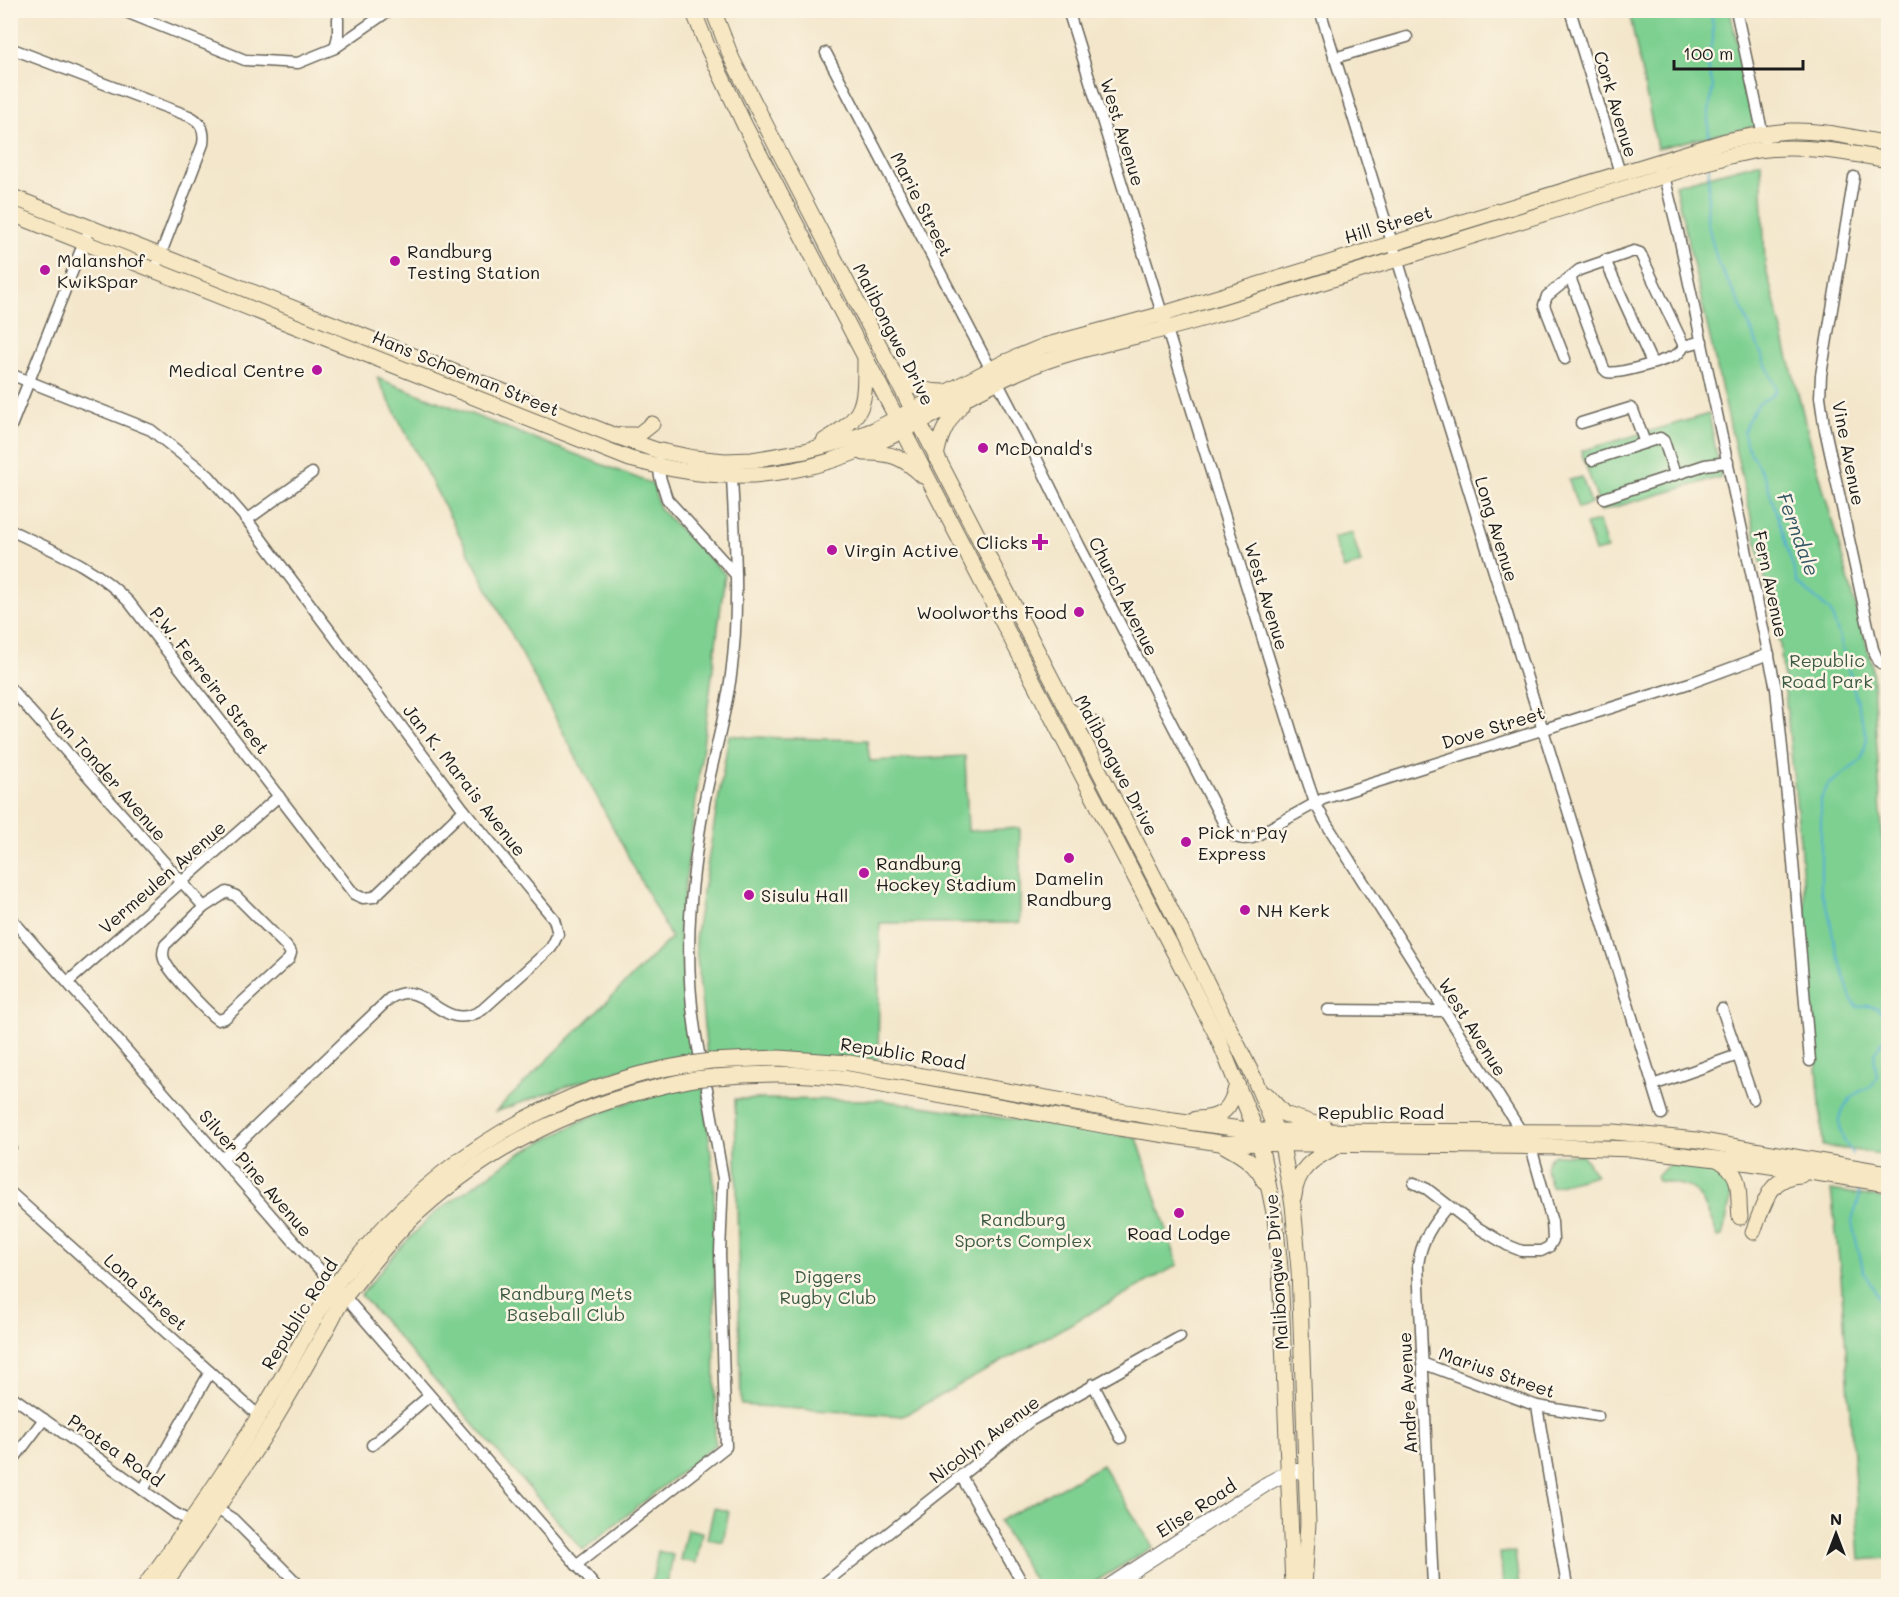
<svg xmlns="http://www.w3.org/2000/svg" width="1899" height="1597" font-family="Mali,sans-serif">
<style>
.green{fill:#7ed091;stroke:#4d7656;stroke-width:1.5}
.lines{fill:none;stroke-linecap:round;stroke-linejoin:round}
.stream{stroke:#54afd2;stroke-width:2}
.minor-casing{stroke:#676359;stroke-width:13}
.tertiary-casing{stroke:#676359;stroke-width:16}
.secondary-casing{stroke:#676359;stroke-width:17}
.minor{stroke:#fff;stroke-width:10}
.tertiary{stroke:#fff;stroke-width:14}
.secondary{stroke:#f7e8c3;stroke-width:15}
.secondary-bridge-casing{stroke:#676359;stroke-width:17;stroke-linecap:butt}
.secondary-bridge{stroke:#f7e8c3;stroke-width:15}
.poi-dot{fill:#b5179e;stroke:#fcf5e5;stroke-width:2}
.labels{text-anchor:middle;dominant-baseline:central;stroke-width:5;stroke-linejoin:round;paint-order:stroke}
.street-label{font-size:18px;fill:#1c1c1c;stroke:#fcf5e5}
.poi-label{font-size:18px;fill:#1c1c1c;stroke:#fcf5e5;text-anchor:start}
.park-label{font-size:18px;fill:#3e5b45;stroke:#fcf5e5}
.water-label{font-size:20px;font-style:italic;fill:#325765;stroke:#fcf5e5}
</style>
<rect width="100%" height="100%" fill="#fcf5e5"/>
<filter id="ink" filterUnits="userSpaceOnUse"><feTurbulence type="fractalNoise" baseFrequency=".0167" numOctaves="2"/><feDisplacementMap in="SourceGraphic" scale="12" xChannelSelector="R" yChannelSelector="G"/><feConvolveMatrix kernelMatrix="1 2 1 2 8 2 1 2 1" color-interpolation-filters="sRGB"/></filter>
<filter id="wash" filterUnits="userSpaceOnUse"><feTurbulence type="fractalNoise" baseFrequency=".008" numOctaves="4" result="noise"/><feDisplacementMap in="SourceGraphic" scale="24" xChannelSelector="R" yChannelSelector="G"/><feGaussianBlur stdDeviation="1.35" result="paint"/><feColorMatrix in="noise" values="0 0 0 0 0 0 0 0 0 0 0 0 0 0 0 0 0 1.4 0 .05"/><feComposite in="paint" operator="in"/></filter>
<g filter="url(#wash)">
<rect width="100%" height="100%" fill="#f3e6ca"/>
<g class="green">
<path d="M1629,11h101l26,115 -99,22z"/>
<path d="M1761,162l4,103 47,183 60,216 16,265v226l-65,-9 -23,-305 -20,-197 -105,-459z"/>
<path d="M377,378l276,106 6,24 66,66 -46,358 15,122 -54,10 -58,17 -87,31 176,-174z"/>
<path d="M1709,414l12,63 -120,34 -20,-60z"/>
<path d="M1582,477l9,27 -13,4 -9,-28z"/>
<path d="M1599,521l8,28 -12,3 -9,-28z"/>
<path d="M1352,533l9,30 -17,6 -11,-31z"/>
<path d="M729,735l19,2 119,3 3,21 95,-5 3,75 52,-3v95h-140l-2,137 -171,-5 -12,-116z"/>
<path d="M703,1084l11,98 1,263 -132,105 -222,-255 34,-42 37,-38 87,-61 68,-36 55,-21z"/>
<path d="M735,1099l146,1 256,38 41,127 -275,151 -162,-11z"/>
<path d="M1555,1155h28l13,20 -45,12c-4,-13 -10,-25 4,-32z"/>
<path d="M1670,1164l52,5c17,16 5,47 0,67l-4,1c-5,-13 -16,-44 -28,-49 -9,-5 -22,-5 -32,-7l-2,-5z"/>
<path d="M1831,1190l57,9v359l-28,2 -19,-283z"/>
<path d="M1102,1465l51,82 -65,39h-51l-38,-65z"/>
<path d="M714,1508l15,3 -6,31 -16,-3z"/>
<path d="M687,1529l15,3 -6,31 -16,-3z"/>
<path d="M658,1551l15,4 -6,30 -15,-3z"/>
<path d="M1515,1552l4,34h-16l-3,-33z"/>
</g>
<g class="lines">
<g class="stream">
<path d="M1709,140l-1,-22 5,-32 -7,-27 7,-18v-16l-3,-15"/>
<path d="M1709,167l-2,54 11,43 22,40 36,84 -1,4 -5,5 -12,7 -11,18 -3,10 2,12 20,36 32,103 32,28 10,27 27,100 -5,22 -34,25 -7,14v93l8,21 4,25 18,61 7,8 10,-1 10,2 9,11 -2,18 -11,17 3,23 -5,9c-23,8 -39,27 -29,52 2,6 7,10 9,16"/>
<path d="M1858,1190c3,15 -5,20 -6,33l12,50 13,22 6,16v26l5,22"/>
</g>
</g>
</g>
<g filter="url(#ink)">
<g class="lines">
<g class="minor-casing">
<g id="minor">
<path d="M121,10l124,50 53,3 37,-15 3,-12v-17"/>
<path d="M1068,10l232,749 15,44 11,20 205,324 21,75 1,18 -4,7 -8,4h-19l-15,-6 -32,-19 -48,-37 -13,-6"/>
<path d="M1320,10l342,1104"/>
<path d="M1570,10l50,163"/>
<path d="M1736,10l28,130"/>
<path d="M10,48l179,68c13,6 16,15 14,28l-45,117"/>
<path d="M335,48l55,-38"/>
<path d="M826,53l199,382 54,110 145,279c7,12 13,17 28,14l71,-39 370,-117 76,-28"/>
<path d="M1334,58l73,-21"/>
<path d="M1659,172l5,4 14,56 98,457 13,127 21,245"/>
<path d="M1854,177l-33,198 -1,22 4,28 49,224 5,12 10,7"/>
<path d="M1605,260l47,103"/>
<path d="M1570,277l34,92 3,3c11,3 56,-11 67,-16 5,-2 8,-6 10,-10l18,-5"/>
<path d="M1565,359l-21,-54 3,-9 32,-26 55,-19 6,2 2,4 42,89"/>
<path d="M10,374l141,56 58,46 38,44 217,290 90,109 4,15 -7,14 -69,62c-43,26 -56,-36 -93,-11l-167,160"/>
<path d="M1581,423l49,-15 3,2 12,33"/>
<path d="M10,429l76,-192"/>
<path d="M1592,460l68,-22 4,3 11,33"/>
<path d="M658,462l2,15 7,22 69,76"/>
<path d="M1604,498l101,-33 23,-3"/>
<path d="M247,520l65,-47"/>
<path d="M10,530c46,22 83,35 119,72l225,292 9,4 11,-1 90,-87"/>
<path d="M10,688l194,219"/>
<path d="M227,892l9,4 50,50 5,7 -2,6 -64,59 -7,2c-10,-6 -51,-50 -54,-61 -2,-5 -1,-9 1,-14l39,-38z"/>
<path d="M10,917l287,328 48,52 250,289"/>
<path d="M68,982l211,-186"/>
<path d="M1722,1009l31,90"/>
<path d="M1328,1010l115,1"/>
<path d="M699,1053c-17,-85 -10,-164 5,-249 8,-43 21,-85 27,-129 9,-66 4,-132 1,-199"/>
<path d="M1653,1085l85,-30"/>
<path d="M10,1148l1,-1"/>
<path d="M10,1192l249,224"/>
<path d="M1422,1363l115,43 61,10"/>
<path d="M1093,1384l28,54"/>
<path d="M10,1395l165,118 19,11"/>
<path d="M1537,1406l30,180"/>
<path d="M372,1445l57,-49"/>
<path d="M10,1464l34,-45"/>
<path d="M961,1476l63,110"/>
<path d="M143,1490l67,-118"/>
<path d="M212,1506l21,13 67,67"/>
<path d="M576,1565l150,-118 -6,-194 3,-74 -16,-90"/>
<path d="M821,1586l209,-165 150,-84"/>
<path d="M1433,1586l-15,-321c3,-24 14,-41 30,-59"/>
</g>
</g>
<g class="tertiary-casing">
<path id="tertiary" d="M1109,1586l159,-103 21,-11 18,-2"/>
</g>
<g class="secondary-casing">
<g id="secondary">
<path d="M693,10l15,38 37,78 443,853 30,59 38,93 4,13 15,74 5,50 13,318"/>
<path d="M713,10l19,49 52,102 382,739 88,178 28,67 11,60 6,65 9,253 -4,63"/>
<path d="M10,196l603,239 43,15 38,8 31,3 27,-1 53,-9 42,-11 27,-10 129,-67 41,-17 119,-32 563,-173c21,-4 43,-9 65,-10 33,-1 65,7 97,13"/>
<path d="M10,213l620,246c56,15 105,22 163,11 92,-16 166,-78 253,-109 52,-18 107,-27 159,-43 166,-51 333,-101 498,-155 18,-5 36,-10 55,-13 44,-6 87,2 130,10"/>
<path d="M895,375c16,11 29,17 49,17"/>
<path d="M622,435h16l14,-11"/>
<path d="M824,441c41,-25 41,-35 41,-81"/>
<path d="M864,453c27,-1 39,4 59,23"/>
<path d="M936,458c3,-23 12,-38 27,-55"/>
<path d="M1067,709l17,11 12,5"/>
<path d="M711,1061l67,-3 71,5 317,56 90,12 358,1 83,8 191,33"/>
<path d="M715,1077c46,-4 82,-4 128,1l276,50 101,15 352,4 61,2 117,14 138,21"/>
<path d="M1267,1095l17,19 41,13"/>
<path d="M1196,1119c27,-1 35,-10 41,-35"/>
<path d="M1225,1146c16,9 31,17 39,35"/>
<path d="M1719,1160c25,15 18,32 21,57"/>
<path d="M1294,1196c2,-26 19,-38 42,-49"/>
<path d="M1753,1232c11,-26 15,-56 48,-57"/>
<path d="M145,1586c45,-62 88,-126 128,-193 21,-35 38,-72 61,-106 6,-9 13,-17 20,-25 83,-105 203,-177 336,-198"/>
<path d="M163,1586c39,-55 77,-111 113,-169 16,-27 32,-55 47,-82 8,-13 14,-28 23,-40 20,-24 39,-50 61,-72 83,-80 176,-122 287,-144"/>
</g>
</g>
<use href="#minor" class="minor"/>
<use href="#tertiary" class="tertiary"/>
<use href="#secondary" class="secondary"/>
<g class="secondary-bridge-casing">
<g id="secondary-bridge">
<path d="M690,1064l21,-3"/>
<path d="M694,1079l21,-2"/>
</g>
</g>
<use href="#secondary-bridge" class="secondary-bridge"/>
</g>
</g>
<g class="poi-dot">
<circle cx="395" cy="261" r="6"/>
<circle cx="45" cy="270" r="6"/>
<circle cx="317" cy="370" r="6"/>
<circle cx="983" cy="448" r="6"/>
<path d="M1037 533h6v6h6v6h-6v6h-6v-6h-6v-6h6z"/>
<circle cx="832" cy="550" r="6"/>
<circle cx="1079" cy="612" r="6"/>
<circle cx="1186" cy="842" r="6"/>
<circle cx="1069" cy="858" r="6"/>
<circle cx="864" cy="873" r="6"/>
<circle cx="749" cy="895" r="6"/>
<circle cx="1245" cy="910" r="6"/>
<circle cx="1179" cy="1213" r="6"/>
</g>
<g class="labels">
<g class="street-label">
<text transform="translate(1616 104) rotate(73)">Cork Avenue</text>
<text transform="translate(1123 132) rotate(73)">West Avenue</text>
<text transform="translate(922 204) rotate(63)">Marie Street</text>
<text transform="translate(1388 224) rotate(-17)">Hill Street</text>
<text transform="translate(894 334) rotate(63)">Malibongwe Drive</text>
<text transform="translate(466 373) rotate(22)">Hans Schoeman Street</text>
<text transform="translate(1849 453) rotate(79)">Vine Avenue</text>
<text transform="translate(1497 529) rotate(73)">Long Avenue</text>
<text transform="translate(1771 584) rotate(78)">Fern Avenue</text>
<text transform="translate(1124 596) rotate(63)">Church Avenue</text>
<text transform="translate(1267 596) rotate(73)">West Avenue</text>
<text transform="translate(210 680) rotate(52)">P.W. Ferreira Street</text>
<text transform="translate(1493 727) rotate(-17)">Dove Street</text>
<text transform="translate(1117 765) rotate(62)">Malibongwe Drive</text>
<text transform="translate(108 774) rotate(49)">Van Tonder Avenue</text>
<text transform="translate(465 780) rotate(52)">Jan K. Marais Avenue</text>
<text transform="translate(162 877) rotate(-41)">Vermeulen Avenue</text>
<text transform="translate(1473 1027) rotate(58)">West Avenue</text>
<text transform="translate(903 1053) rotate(9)">Republic Road</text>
<text x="1381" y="1112">Republic Road</text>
<text transform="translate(256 1173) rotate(49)">Silver Pine Avenue</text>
<text transform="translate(1276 1272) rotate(-94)">Malibongwe Drive</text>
<text transform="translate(146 1292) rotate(42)">Lona Street</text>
<text transform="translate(299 1314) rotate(-58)">Republic Road</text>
<text transform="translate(1497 1372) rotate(19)">Marius Street</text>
<text transform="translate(1407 1393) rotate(-93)">Andre Avenue</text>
<text transform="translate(984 1439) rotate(-37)">Nicolyn Avenue</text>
<text transform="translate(116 1450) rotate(35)">Protea Road</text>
<text transform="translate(1196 1508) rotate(-33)">Elise Road</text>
</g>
<g class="poi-label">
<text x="407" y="251">Randburg<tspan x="407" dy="21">Testing Station</tspan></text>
<text x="57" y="260">Malanshof<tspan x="57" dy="21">KwikSpar</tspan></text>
<text x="305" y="370" text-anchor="end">Medical Centre</text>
<text x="995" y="448">McDonald's</text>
<text x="1028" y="542" text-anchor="end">Clicks</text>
<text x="844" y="550">Virgin Active</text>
<text x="1067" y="612" text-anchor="end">Woolworths Food</text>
<text x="1198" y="832">Pick n Pay<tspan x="1198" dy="21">Express</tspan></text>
<text x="876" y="863">Randburg<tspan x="876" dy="21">Hockey Stadium</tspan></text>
<text x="1069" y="878" text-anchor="middle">Damelin<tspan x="1069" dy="21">Randburg</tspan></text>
<text x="761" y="895">Sisulu Hall</text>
<text x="1257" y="910">NH Kerk</text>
<text x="1179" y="1233" text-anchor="middle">Road Lodge</text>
</g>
<g class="park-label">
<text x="1827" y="660">Republic<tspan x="1827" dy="21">Road Park</tspan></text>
<text x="1023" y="1219">Randburg<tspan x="1023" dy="21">Sports Complex</tspan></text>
<text x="828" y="1276">Diggers<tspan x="828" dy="21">Rugby Club</tspan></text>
<text x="566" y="1293">Randburg Mets<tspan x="566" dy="21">Baseball Club</tspan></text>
</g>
<g class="water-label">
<text transform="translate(1799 534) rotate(70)">Ferndale</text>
</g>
</g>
<rect width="1899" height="1597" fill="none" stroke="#fcf5e5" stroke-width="36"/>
<g transform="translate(1836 1534)" stroke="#fcf5e5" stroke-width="4.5" paint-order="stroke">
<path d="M0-4.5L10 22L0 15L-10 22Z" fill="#1c1c1c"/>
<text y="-9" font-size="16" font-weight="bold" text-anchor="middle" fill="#1c1c1c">N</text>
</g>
<path d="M1674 60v9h129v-9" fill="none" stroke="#1c1c1c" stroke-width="3"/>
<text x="1683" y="60" font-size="18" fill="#1c1c1c" stroke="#fcf5e5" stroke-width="4.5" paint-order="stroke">100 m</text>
</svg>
